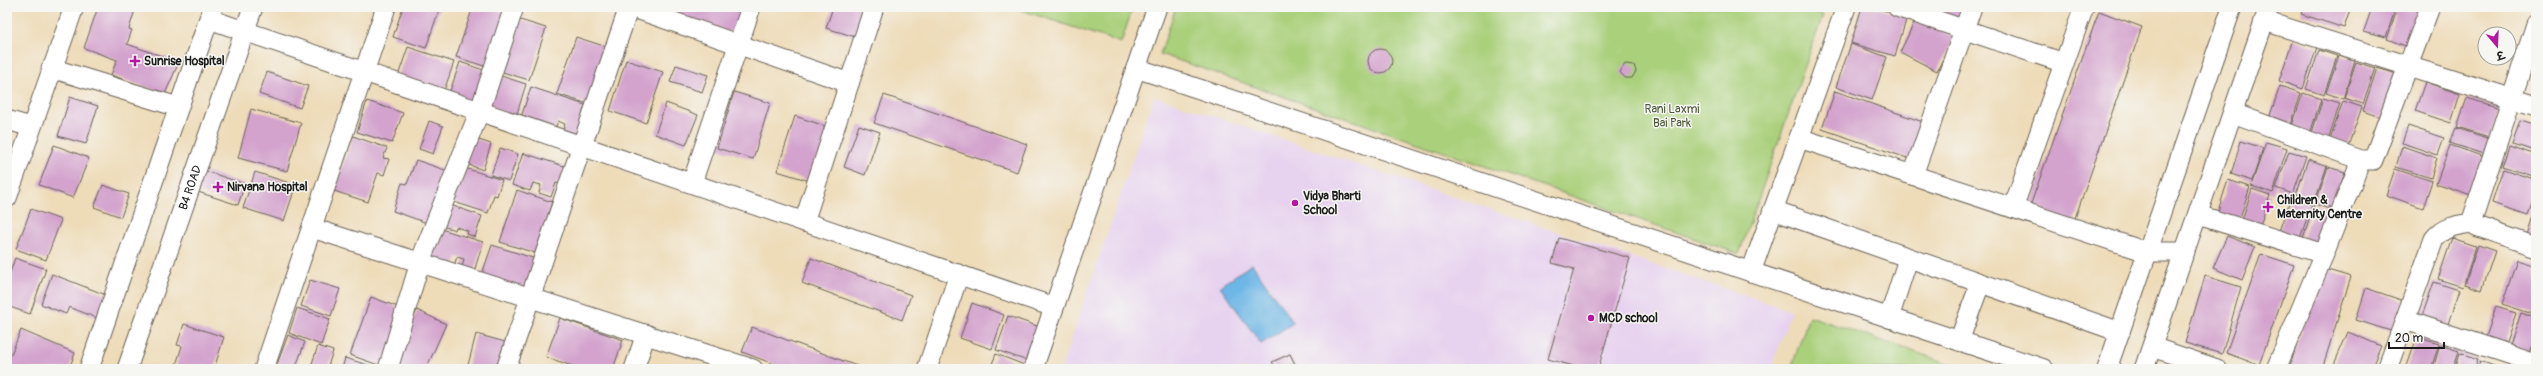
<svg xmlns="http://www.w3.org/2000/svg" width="2543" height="376" font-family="Pangolin,'Playpen Sans Deva',sans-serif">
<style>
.built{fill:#e7d2ef}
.green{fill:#aad07b;stroke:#63764c}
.water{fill:#6db6e5;stroke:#446980}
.building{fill:#d3a3cd}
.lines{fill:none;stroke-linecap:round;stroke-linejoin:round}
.minor-casing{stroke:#665f53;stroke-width:21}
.minor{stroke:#fff;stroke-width:19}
.poi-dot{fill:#b5179e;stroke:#f6f6f2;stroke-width:1.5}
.labels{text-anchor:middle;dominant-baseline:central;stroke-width:3;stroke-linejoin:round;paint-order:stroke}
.poi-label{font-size:12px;font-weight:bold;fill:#1c1c1c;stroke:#f6f6f2;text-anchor:start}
.park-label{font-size:12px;fill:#4e5b3d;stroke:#f6f6f2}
.street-label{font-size:12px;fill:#1c1c1c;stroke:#f6f6f2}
</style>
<rect width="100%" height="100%" fill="#f6f6f2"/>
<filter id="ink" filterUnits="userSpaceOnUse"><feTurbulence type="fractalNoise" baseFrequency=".025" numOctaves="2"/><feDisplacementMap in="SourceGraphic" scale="8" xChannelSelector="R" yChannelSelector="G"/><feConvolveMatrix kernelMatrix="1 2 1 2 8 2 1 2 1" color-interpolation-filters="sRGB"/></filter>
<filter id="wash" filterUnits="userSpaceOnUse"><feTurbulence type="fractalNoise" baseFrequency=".012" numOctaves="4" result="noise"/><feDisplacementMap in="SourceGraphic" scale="16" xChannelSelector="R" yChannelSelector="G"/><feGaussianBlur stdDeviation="0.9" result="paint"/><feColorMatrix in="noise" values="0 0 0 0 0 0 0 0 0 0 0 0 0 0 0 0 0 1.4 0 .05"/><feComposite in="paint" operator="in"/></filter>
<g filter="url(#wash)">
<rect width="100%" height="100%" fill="#eedcb9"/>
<path class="built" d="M1154,96l637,215 -20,58h-710z"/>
<g class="green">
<path d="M1012,7h121l-12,36z"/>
<path d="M1176,7h623l24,8 -84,239 -579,-200z"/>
<path d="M1809,316l156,53h-174z"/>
</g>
<path class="water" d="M1252,264l41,59 -32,21 -41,-58z"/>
<g id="blocks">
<g class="building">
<path d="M98,7h38l-7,22 3,1 -5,14 52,18 -14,32 -54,-19 6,-15 -33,-12z"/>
<path d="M403,7h37l-14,41 -33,-11z"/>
<path d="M473,7h14l22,7 -19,54 -34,-11z"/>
<path d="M649,7h95l-9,27z"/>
<path d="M833,7h36l-10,31 -33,-10z"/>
<path d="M1862,7h11l34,10 -12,39 -44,-13z"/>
<path d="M1921,7h43l-4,11z"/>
<path d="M2303,7h48l-7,21 -43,-14z"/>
<path d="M2372,7h24l-10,30 -22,-6z"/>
<path d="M2398,7h25l-15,40 -21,-8z"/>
<path d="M2099,11l43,16 -69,197 -44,-15z"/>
<path d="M517,19l29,9 -17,52 -30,-9z"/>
<path d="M1916,19l38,18 -17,34 -37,-19z"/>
<path d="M576,37l34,11 -19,57 -34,-11z"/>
<path d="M2293,39l24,8 -14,42 -24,-8z"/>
<path d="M1851,44l36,13 -15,43 -36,-13z"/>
<path d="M408,47l46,15 -10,29 -46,-15z"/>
<circle cx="1380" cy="61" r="12"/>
<path d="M2319,50l18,6 -13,39 -18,-6z"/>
<path d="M2339,55l16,5 -12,39 -17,-6z"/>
<path d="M626,60l37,12 -17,51 -36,-12z"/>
<path d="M460,62l29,10 -10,32 -30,-10z"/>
<path d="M2356,62l19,6 -12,36 -19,-6z"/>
<path d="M1625,64l9,1 2,6 -4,7h-7l-5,-6z"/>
<path d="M676,65l32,10 -6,17 -32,-10z"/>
<path d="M2377,68l23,7 -15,44 -22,-8z"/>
<path d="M267,72l41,14 -8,22 -41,-14z"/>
<path d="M498,75l28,9 -10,33 -29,-10z"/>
<path d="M2425,82l35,12 -9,29 -36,-12z"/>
<path d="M2280,86l21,7 -12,38 -22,-7z"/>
<path d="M531,87l60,20 -11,33 -18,-6 3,-10 -7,-3 -4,10 -34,-11z"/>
<path d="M1835,91l88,31 -13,37 -88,-30z"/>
<path d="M734,92l36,11 -17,56 -36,-11z"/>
<path d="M2303,93l18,6 -12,38 -19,-5z"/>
<path d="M884,95l143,49 -10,28 -143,-49z"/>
<path d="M70,97l28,9 -12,38 -28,-8z"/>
<path d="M2323,98l17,5 -13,41 -17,-5z"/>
<path d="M2467,98l33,10 -10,29 -33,-10z"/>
<path d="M367,101l36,12 -11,30 -35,-11z"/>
<path d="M2343,101l19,6 -15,42 -18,-6z"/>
<path d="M666,103l32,12 -12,30 -31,-11z"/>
<path d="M251,109l50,14 -14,48 -49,-13z"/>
<path d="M795,116l36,12 -18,54 -36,-11z"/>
<path d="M429,121l14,5 -10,28 -14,-5z"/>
<path d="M2520,121l16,5v25l-24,-7z"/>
<path d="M859,125l21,7 -15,43 -21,-8z"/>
<path d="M2408,126l36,12 -6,17 -36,-12z"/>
<path d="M2456,128l35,11 -5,16 -36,-12z"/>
<path d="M353,136l34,12 -4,10 6,1 -5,16 -6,-2 -10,29 -34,-11z"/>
<path d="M473,138l18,6 -8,26 -19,-7z"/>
<path d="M2241,141l22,7 -11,33 -21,-7z"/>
<path d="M2266,142l21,6 -14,45 -22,-7z"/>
<path d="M54,145l35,13 -16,40 -34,-13z"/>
<path d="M2450,145l37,13 -13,39 -38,-13z"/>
<path d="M2402,146l35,12 -6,20 -35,-11z"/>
<path d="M2509,146l27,9v22l-34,-11z"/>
<path d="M500,148l18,6 -9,27 -18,-6z"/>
<path d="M2289,151l17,5 -13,38 -17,-6z"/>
<path d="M523,153l44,14 -6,17 -5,-1 -5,14 -12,-4 2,-8 -8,-2 -3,8 -18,-6z"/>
<path d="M2308,159l19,7 -12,35 -19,-6z"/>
<path d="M416,160l32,11 -8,26 -4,-2 -2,6 4,1 -8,22 -37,-13 9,-28 5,1z"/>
<path d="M462,167l40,13 -5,16 -3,-1 -6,18 -37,-12z"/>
<path d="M2328,167l17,5 -12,36 -17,-6z"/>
<path d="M2395,169l37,12 -9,27 -37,-13z"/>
<path d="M2503,169l33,11v12l-8,23 -36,-12z"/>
<path d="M202,170l43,14 -7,21 -43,-14z"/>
<path d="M255,172l41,13 -12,36 -41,-13z"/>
<path d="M2228,180l22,7 -12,37 -22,-7z"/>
<path d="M103,185l26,9 -8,23 -27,-10z"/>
<path d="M2252,189l18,6 -11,34 -18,-6z"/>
<path d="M517,190l35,12 -17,51 -35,-11z"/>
<path d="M2291,197l21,7 -13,37 -21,-7z"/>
<path d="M2314,204l18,6 -12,34 -17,-6z"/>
<path d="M450,205l32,11 -7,21 -8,-3 1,-3 -12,-4 -1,3 -13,-4z"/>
<path d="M2536,207v37l-11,-3z"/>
<path d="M31,209l30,11 -15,40 -30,-11z"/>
<path d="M438,228l45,14 -10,33 -12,-4 3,-12 -7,-2 -4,11 -26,-8z"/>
<path d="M2227,236l28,11 -13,33 -29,-12z"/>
<path d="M1559,238l71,20 -32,111h-13l-37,-10 26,-90 -22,-6z"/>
<path d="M2452,238l24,8 -13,41 -25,-8z"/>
<path d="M492,245l44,14 -11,32 -44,-14z"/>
<path d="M2478,245l17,6 -13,39 -17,-6z"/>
<path d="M2261,254l33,11 -35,100 -33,-12z"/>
<path d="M15,258l31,11 -16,45 -23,-8v-25z"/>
<path d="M811,258l100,37 -9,25 -100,-37z"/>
<path d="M2517,260l19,6v49l-34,-11z"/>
<path d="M2321,268l30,9 -29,92h-33z"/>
<path d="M52,274l54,21 -9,23 -28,-11 -3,7 -25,-10z"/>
<path d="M2205,276l36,11 -19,67 -37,-11z"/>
<path d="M310,280l30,9 -9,27 -30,-10z"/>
<path d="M2434,282l25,8 -12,37 -26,-8z"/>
<path d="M2366,288l38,13 -10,31 -38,-12z"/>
<path d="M371,297l35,13 -22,57 -34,-12z"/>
<path d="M972,303l32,12 -12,34 -32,-11z"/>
<path d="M2496,307l20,6 -12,36 -20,-6z"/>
<path d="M297,308l33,11 -9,26 -32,-12z"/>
<path d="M417,310l29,14 -20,45h-22l-12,-5z"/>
<path d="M2521,313l15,5v15l-6,19 -20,-7z"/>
<path d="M1008,316l32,11 -12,34 -32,-11z"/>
<path d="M560,318l63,22 -10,29h-32l-35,-12z"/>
<path d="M184,324l40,13 -10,32h-24l-14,-4 6,-19 -5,-1z"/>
<path d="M752,327l113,42h-78l-45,-17z"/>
<path d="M21,330l54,23 -6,16h-50l-12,-5z"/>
<path d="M2348,332l33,14 -10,23h-39z"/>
<path d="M476,334l33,9 -7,26h-35z"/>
<path d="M288,335l17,7 -10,27 -19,-2z"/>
<path d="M2417,337l22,7 -8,25h-25z"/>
<path d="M2440,345l19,6 -6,18h-20z"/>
<path d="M318,346l15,5 -6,18h-17z"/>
<path d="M2460,353l18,6 -4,10h-19z"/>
<path d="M996,354l31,12 -2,3h-35z"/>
<path d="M1290,354l7,14 7,-1 1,2h-28l-5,-7z"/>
<path d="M345,358l36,11h-39z"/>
<path d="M2480,361l17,6v2h-20z"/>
</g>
</g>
</g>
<g filter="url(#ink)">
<use href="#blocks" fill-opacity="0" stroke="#665f53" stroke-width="1"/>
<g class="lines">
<g class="minor-casing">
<g id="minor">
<path d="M631,7l218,76"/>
<path d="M1897,7l167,56"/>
<path d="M209,19l845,288"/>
<path d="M2264,21l272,85"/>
<path d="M2536,24l-64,196 4,6 60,21"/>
<path d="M51,68l127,39"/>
<path d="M1136,68l908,301"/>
<path d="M2233,113l128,47h12l57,-153"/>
<path d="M7,120l24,7"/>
<path d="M1799,138l348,114h38"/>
<path d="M1913,175l59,-168"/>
<path d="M692,183l59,-176"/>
<path d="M7,198l67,-191"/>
<path d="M2013,208l71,-201"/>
<path d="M1773,210l347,122"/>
<path d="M2198,215l126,39 -48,115"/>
<path d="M804,222l70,-215"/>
<path d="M312,228l441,141"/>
<path d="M2324,254l37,-94"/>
<path d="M1751,272l95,-265"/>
<path d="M1889,318l19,-59"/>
<path d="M2405,320l29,-81c10,-13 24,-14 39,-16"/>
<path d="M1959,341l21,-57"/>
<path d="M2152,347l65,22"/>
<path d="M89,369l124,-362"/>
<path id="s1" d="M127,369l126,-362"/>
<path d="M264,369l122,-362"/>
<path d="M388,369l32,-107 60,-152 34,-103"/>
<path d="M506,369l123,-362"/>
<path d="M634,369l12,-35"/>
<path d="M927,369l32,-95"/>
<path d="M1033,369l124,-362"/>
<path d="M2107,369l125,-362"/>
<path d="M2144,369l125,-362"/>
<path d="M2387,369l18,-49 131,43"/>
</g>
</g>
<use href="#minor" class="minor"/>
</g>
</g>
<g class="poi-dot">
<path d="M133 55h4v4h4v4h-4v4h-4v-4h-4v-4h4z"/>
<path d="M216 181h4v4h4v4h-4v4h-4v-4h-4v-4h4z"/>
<circle cx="1295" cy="203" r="4"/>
<path d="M2266 201h4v4h4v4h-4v4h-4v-4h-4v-4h4z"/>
<circle cx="1591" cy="318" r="4"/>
</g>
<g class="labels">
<g class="poi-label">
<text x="144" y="61">Sunrise Hospital</text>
<text x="227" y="187">Nirvana Hospital</text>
<text x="1303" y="196">Vidya Bharti<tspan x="1303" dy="14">School</tspan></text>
<text x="2277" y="200">Children &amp;<tspan x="2277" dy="14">Maternity Centre</tspan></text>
<text x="1599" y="318">MCD school</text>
</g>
<g class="park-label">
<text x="1672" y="109">Rani Laxmi<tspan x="1672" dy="14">Bai Park</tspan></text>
</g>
<g class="street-label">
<text stroke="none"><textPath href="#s1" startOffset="192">B4 ROAD</textPath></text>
</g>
</g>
<rect width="2543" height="376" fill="none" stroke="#f6f6f2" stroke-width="24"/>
<g transform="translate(2497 46) rotate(161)"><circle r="19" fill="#f6f6f2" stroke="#9f9f9c"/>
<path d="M0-3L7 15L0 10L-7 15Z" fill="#b5179e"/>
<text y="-6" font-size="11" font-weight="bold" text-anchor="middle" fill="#1c1c1c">उ</text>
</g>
<path d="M2389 342v6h55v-6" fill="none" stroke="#1c1c1c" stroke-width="2"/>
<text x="2395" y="342" font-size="12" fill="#1c1c1c" stroke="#f6f6f2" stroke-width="3" paint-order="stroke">20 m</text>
</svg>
